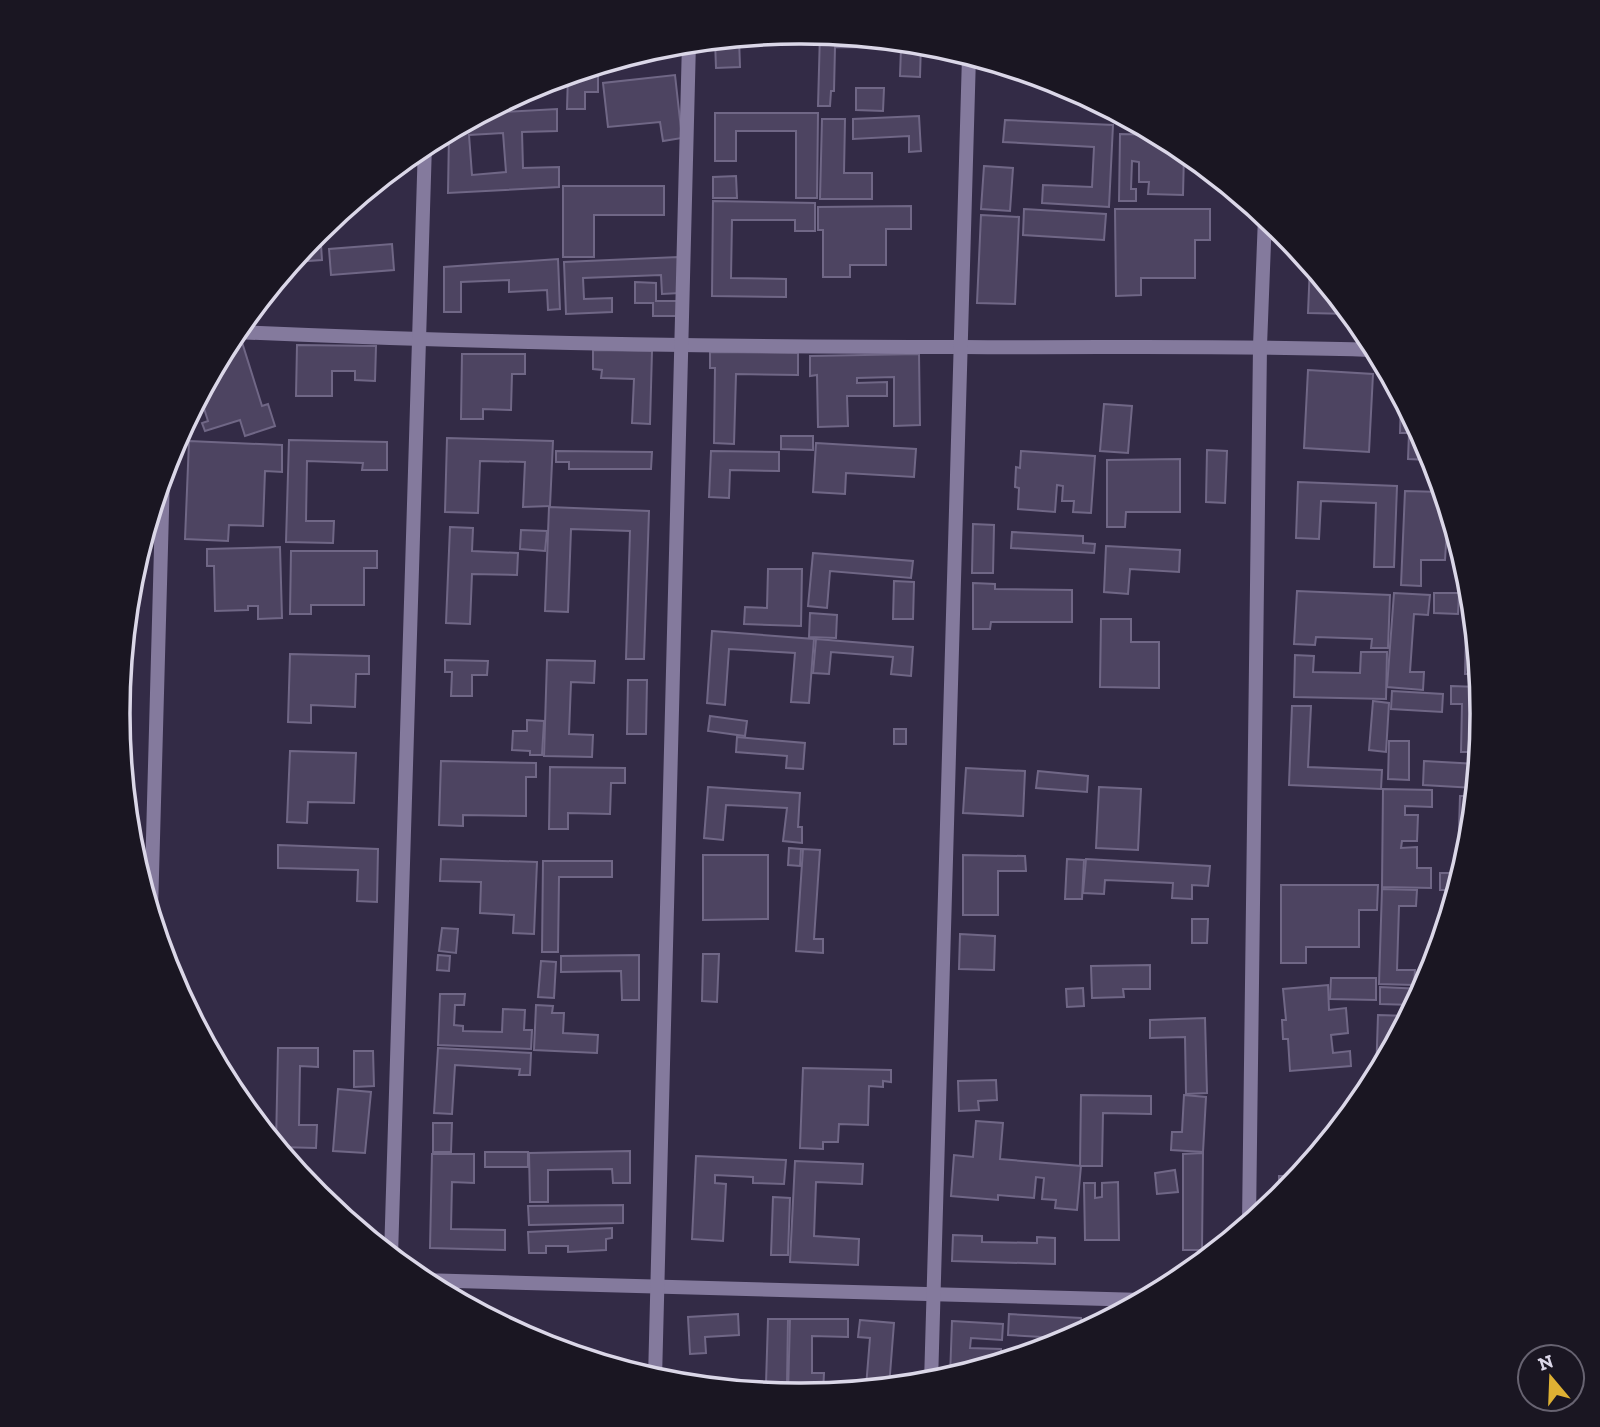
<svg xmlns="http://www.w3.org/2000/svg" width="1600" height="1427" font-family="'Zilla Slab',serif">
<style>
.building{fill:#4d4461;stroke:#706786;stroke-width:2;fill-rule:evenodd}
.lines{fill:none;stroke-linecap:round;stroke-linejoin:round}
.street{stroke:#847a9d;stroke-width:14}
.rim{fill:none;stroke:#dbd7e8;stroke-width:3.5}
</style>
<rect width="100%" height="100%" fill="#332b46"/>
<g class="building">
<path d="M794,32l24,1 1,6 -25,2z"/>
<path d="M820,33l101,10 -1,34 -20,-1 1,-28 -66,-1 -1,44h-3l-1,15h-12z"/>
<path d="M739,38l1,29 -24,1 -1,-28z"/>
<path d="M590,68v3h8v21h-13v17h-18l1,-34z"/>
<path d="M675,75l7,63 -19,3 -3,-19 -52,5 -5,-44z"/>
<path d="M542,83v7l-18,1 15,-8z"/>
<path d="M856,88h28l-1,23 -27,-1z"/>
<path d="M557,109v22l-35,1 1,36 36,-1v20l-111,6 1,-61 35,-19zM503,133l3,39 -34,3 -3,-40z"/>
<path d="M715,113h103l-1,85h-21v-67h-60v30h-21z"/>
<path d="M919,116l2,35 -12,1v-16l-56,3v-20z"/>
<path d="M822,119h23l-1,54h28v26h-52z"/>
<path d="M1005,120l108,5 -4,82 -67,-4 1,-18 49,2 2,-40 -91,-5z"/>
<path d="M1120,134l37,1 30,18h-3l-1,42 -35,-1 1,-12h-10v-20l-7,-1 -1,28h5v12h-17z"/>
<path d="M984,166l29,2 -3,43 -29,-2z"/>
<path d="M736,176l1,22h-24v-21z"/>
<path d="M563,186h101v29h-70v42h-31z"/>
<path d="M713,201l102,2v28h-20v-11h-63l-1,58 55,1v18l-74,-1z"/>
<path d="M911,206v23h-25v36h-36v12h-27v-47h-5v-23z"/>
<path d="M1024,209l82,5 -2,26 -81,-5z"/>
<path d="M1115,209h95v31h-15v38h-54v17l-25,1z"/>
<path d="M981,215l38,2 -4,87 -38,-1z"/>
<path d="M320,229l2,31 -30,2 26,-31z"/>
<path d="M392,244l2,26 -63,5 -2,-26z"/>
<path d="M678,257l2,36 -18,1 -1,-19 -78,3 1,21 28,-1v14l-46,2 -2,-52z"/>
<path d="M558,259l2,50 -12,1 -1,-20 -38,2v-12l-48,2v30h-17v-45z"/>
<path d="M1310,265l40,49 -42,-1z"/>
<path d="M635,282l21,1v18h23l-1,15h-25v-13h-18z"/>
<path d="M241,339l21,67 6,-2 7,22 -30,10 -5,-16 -35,11 -3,-8 6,-2 -7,-22 -3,1 31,-58z"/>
<path d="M297,345l79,1 -1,35 -20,-1v-9h-23v25h-36z"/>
<path d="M593,350l59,1 -2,73 -18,-1 2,-44 -33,-1 1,-8 -9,-1z"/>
<path d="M710,352l88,1v22l-62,-1 -2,70 -20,-1 1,-75h-5z"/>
<path d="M462,354h63v20h-13l-1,36 -28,-1v10h-22z"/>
<path d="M919,354l1,71 -26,1v-49l-37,1v5l30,-1v14h-40l1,30 -30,1 -1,-52 -7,1v-20z"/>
<path d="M1308,370l65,4 -4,78 -65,-4z"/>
<path d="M1401,399l29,54 5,15h-6l1,-8 -22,-1 1,-26h-9z"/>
<path d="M1104,404l28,2 -4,47 -28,-2z"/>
<path d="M781,436h32v14l-32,-1z"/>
<path d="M447,438l106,3 -3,65 -27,1 2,-45 -45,-1 -2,52 -33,-1z"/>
<path d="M289,440l98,2v28h-25l1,-7 -56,-2 -1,60h28l-1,22 -47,-1z"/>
<path d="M189,441l93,4v27l-17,-1 -2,55 -34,-1 -1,16 -43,-2z"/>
<path d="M816,443l100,6 -2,28 -68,-4 -1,21 -32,-2z"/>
<path d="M1207,450l20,1 -2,52 -19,-1z"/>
<path d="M556,451l96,1 -1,17h-82v-7h-13z"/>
<path d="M711,451l68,1v19l-49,-1 -1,28 -20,-1z"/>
<path d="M1021,451l74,5 -4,57 -18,-1 1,-11h-12l1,-15 -6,-1 -2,27 -37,-3 1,-21 -4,-1 1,-20 4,1z"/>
<path d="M1180,459v53h-54l-1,15h-18v-67z"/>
<path d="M1298,482l99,4 -3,81h-20l2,-64 -55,-2 -2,38 -23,-1z"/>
<path d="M1405,491l37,1 6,20 -3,48h-24v26l-20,-1z"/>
<path d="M549,507l100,4 -5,148h-18l4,-128 -59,-2 -3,83 -23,-1z"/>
<path d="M973,524l21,1 -1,48h-21z"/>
<path d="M450,527l23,1 -1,23 46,2 -1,22 -45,-1 -2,50 -24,-1z"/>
<path d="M521,530l26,1 -2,20 -25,-2z"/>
<path d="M1012,532l71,4v7l12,1 -1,9 -83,-5z"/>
<path d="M1106,546l74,4 -1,22 -49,-3 -2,25 -24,-2z"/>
<path d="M280,547l2,71 -24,1v-13h-10v4l-33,1 -1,-45h-7v-17z"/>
<path d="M291,551h86v17h-13v37h-53v9h-21z"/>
<path d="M813,553l100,8 -2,17 -81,-7 -3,37 -19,-2z"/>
<path d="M768,569h34l-1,57 -57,-2 1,-17 22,1z"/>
<path d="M894,581l20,1 -1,37h-20z"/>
<path d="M973,583l22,1v5l77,1v32h-81l-1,7h-17z"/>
<path d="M1297,591l93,4 -2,53h-17l1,-9 -56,-2 -1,8 -21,-1z"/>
<path d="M1467,591h3l8,83h-13z"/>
<path d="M1394,593l36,2 -2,20 -14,-1 -4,58h14l-1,18 -36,-3z"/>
<path d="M1434,593h25l-1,21 -24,-1z"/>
<path d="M810,613l27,2 -1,23 -27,-1z"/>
<path d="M1101,619h30v23h28v46l-59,-1z"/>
<path d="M712,631l102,8 -5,64 -18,-1 4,-49 -66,-4 -4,56 -18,-2z"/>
<path d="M816,639l97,8 -2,29 -20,-2 2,-17 -62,-5 -2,22 -16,-1z"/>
<path d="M1361,652h26l-1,47 -92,-2 1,-42 19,1 -1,16 47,1z"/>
<path d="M290,654l79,2v18h-13l-1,33 -44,-2v18l-23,-1z"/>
<path d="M445,660l43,1 -1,14h-15v21h-21l1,-24h-7z"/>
<path d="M547,660l48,1 -1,22 -23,-1 -2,52 24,1 -1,22 -48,-1z"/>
<path d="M628,680h19l-1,54h-19z"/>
<path d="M1451,686l28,1 3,27 -4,38h-17l1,-48h-11z"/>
<path d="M1392,691l51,3 -1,18 -51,-3z"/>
<path d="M1373,701l16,2 -3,49 -17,-2z"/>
<path d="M1292,706h19l-3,61 74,3 -1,19 -92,-4z"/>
<path d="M710,716l37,5 -2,15 -37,-5z"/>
<path d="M527,720l17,1 -2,34h-12v-4l-18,-1 1,-19h14z"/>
<rect x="894" y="729" width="12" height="15"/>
<path d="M737,737l68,6 -2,26 -17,-1 1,-12 -51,-4z"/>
<path d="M1389,741h20v39l-21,-1z"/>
<path d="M121,745l8,1 -1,19 -5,-1z"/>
<path d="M290,751l66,2 -2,50 -46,-1 -1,21 -20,-1z"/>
<path d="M441,761l95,2v14h-10v39l-63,-1v11l-24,-1z"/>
<path d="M1424,761l53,3 -2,24 -52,-3z"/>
<path d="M550,767l75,1v15h-14l-1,31 -42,-1v16h-19z"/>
<path d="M966,768l59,3 -2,45 -60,-3z"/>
<path d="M1038,771l50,5 -1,16 -51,-4z"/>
<path d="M708,787l92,6 -2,34h4v16l-19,-2 4,-33 -61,-3 -3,35 -19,-2z"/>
<path d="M1099,787l42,2 -3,61 -42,-2z"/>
<path d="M1383,789l49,1v17l-27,-1v9h13l-1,26h-15l-1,7 16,-1v21h14v20l-49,-1z"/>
<path d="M1460,796h14l-3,33h-12z"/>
<path d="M278,845l100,4 -1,53 -20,-1 1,-31 -80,-2z"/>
<path d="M789,848l12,1 -1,17 -12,-1z"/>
<path d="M803,849l17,1 -6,89h9v14l-27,-2z"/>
<path d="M703,855h65v64l-65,1z"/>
<path d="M963,855l62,1 1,15h-28v44h-35z"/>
<path d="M441,859l96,3 -3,72 -21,-1 1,-18 -34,-2 1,-31 -41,-1z"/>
<path d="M1067,859l17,1 -2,39h-17z"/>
<path d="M1086,859l124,7 -2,20 -16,-1v14l-20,-1 1,-15 -68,-3 -1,14 -21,-1z"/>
<path d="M543,861h69v16h-53l-1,75h-16z"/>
<path d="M1440,873h21l-5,17h-16z"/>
<path d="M1281,885h97l-1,25h-18v37h-53v16h-25z"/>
<path d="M1382,889l35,1 -1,16h-17l-2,64h18l-1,15 -35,-1z"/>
<path d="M1192,919h16l-1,24h-15z"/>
<path d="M442,928l16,1 -2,24 -17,-2z"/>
<path d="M960,934l35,2 -1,34 -35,-1z"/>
<path d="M703,954h16l-2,48 -15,-1z"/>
<path d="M438,955l12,1 -1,15 -12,-1z"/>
<path d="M639,955v45h-17l-1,-29 -60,1v-16z"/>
<path d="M541,961l15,1 -2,36 -16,-1z"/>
<path d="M1150,965v24h-27l1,8 -32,1 -1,-32z"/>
<path d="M1331,978h45v22l-46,-1z"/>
<path d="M1328,985l1,25 17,-2 2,25 -17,2 2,18 17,-2 1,15 -61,5 -2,-32h-5l-1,-19h4l-3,-31z"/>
<path d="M1380,987l42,2 -8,16 -34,-1z"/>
<path d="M1083,988l1,18 -17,1 -1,-18z"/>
<path d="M440,994h25l-1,11h-9l-1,20 9,1v5l39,1 1,-23 22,1 -1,20h8l-1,19 -93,-4z"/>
<path d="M536,1005l17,1 -1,7h12l-1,20 35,2 -1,18 -63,-3z"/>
<path d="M1378,1015l30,1 -32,60z"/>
<path d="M1205,1018l2,75 -21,1 -1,-57 -35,1v-18z"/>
<path d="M278,1048h40v19l-18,-1 -1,59h18l-1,23 -38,-1 -2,-2z"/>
<path d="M438,1048l93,5 -1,22h-11l1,-6 -65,-4 -3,49 -18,-1z"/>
<path d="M354,1051h19l1,35 -20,1z"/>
<path d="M803,1068l88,2v12l-8,-1v6l-14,-1 -1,39 -29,-1 -1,18h-15v7l-23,-1z"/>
<path d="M996,1080l1,20 -19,1 1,9 -20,1 -1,-30z"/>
<path d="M338,1089l33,3 -6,61 -32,-2z"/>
<path d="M1081,1095l70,1v18l-48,-1 -1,53h-22z"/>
<path d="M1184,1095l22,2 -3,55 -32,-2 1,-18h10z"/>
<path d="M976,1121l27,2 -3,36 81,7 -4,44 -22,-2 1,-8 -14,-1 2,-21 -8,-1 -2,21 -36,-3v5l-47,-4 3,-41 19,2z"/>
<path d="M433,1123h19l-1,29h-18z"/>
<path d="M630,1151v32h-17l-1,-14 -64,1v32h-18l-1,-49z"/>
<rect x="485" y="1152" width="43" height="15"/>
<path d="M1203,1153l-1,97h-19v-96z"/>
<path d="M432,1154h42v29l-22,-1 -1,47 54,1v20l-75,-2z"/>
<path d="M696,1156l90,4 -2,24 -31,-1v-6l-38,-2v8l11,1 -3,57 -31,-2z"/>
<path d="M795,1161l68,3 -1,20 -46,-2 -2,54 45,3 -1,26 -68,-3z"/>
<path d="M1175,1170l3,22 -21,2 -2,-21z"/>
<path d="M1279,1176h19l-19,22z"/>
<path d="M1118,1182l1,58h-34l-1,-57h11v15l7,-1v-14z"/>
<path d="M773,1197l17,1 -2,57h-17z"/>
<path d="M623,1205v18l-94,2 -1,-19z"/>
<path d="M612,1228v10l-6,1v11l-38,2v-6h-22v7h-17l-1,-21z"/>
<path d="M953,1235l29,1v6l55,1v-6l18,1v26l-103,-3z"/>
<path d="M738,1314l1,21 -34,2 1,16 -16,1 -2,-37z"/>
<path d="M1009,1314l72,4v10h8l-28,16 -2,-6 -51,-3z"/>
<path d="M768,1319h20l-1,65h-21z"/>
<path d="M790,1319h58v18l-36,-1v37h12l-1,20 -35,1z"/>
<path d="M860,1320l34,3 -5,64h-23l4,-49 -12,-1z"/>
<path d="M952,1321l51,3 -1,16 -31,-2 -1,10 31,1v13l-51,15z"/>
</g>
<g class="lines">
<g class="street">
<path d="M235,332c242,11 485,15 728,15 137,1 275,-2 412,3"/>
<path d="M151,911l12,-436"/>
<path d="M1249,1223l11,-877 5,-129"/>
<path d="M391,1256l34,-1112"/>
<path d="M420,1280l723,20"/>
<path d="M655,1379l34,-1337"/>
<path d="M931,1383l38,-1327"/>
</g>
</g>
<path d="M0 0H1600V1427H0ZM799 44H801A669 669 0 0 1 1470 713V714A669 669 0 0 1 801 1383H799A669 669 0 0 1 130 714V713A669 669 0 0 1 799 44Z" fill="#1a1622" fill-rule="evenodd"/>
<path class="rim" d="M799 44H801A669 669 0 0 1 1470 713V714A669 669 0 0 1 801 1383H799A669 669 0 0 1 130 714V713A669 669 0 0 1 799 44Z"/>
<g transform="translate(1551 1378) rotate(341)"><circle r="33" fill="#1a1622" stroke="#676371" stroke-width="2"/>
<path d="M0-5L12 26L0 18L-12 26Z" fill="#deb133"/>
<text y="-10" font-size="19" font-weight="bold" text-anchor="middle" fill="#dbd7e8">N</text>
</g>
</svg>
